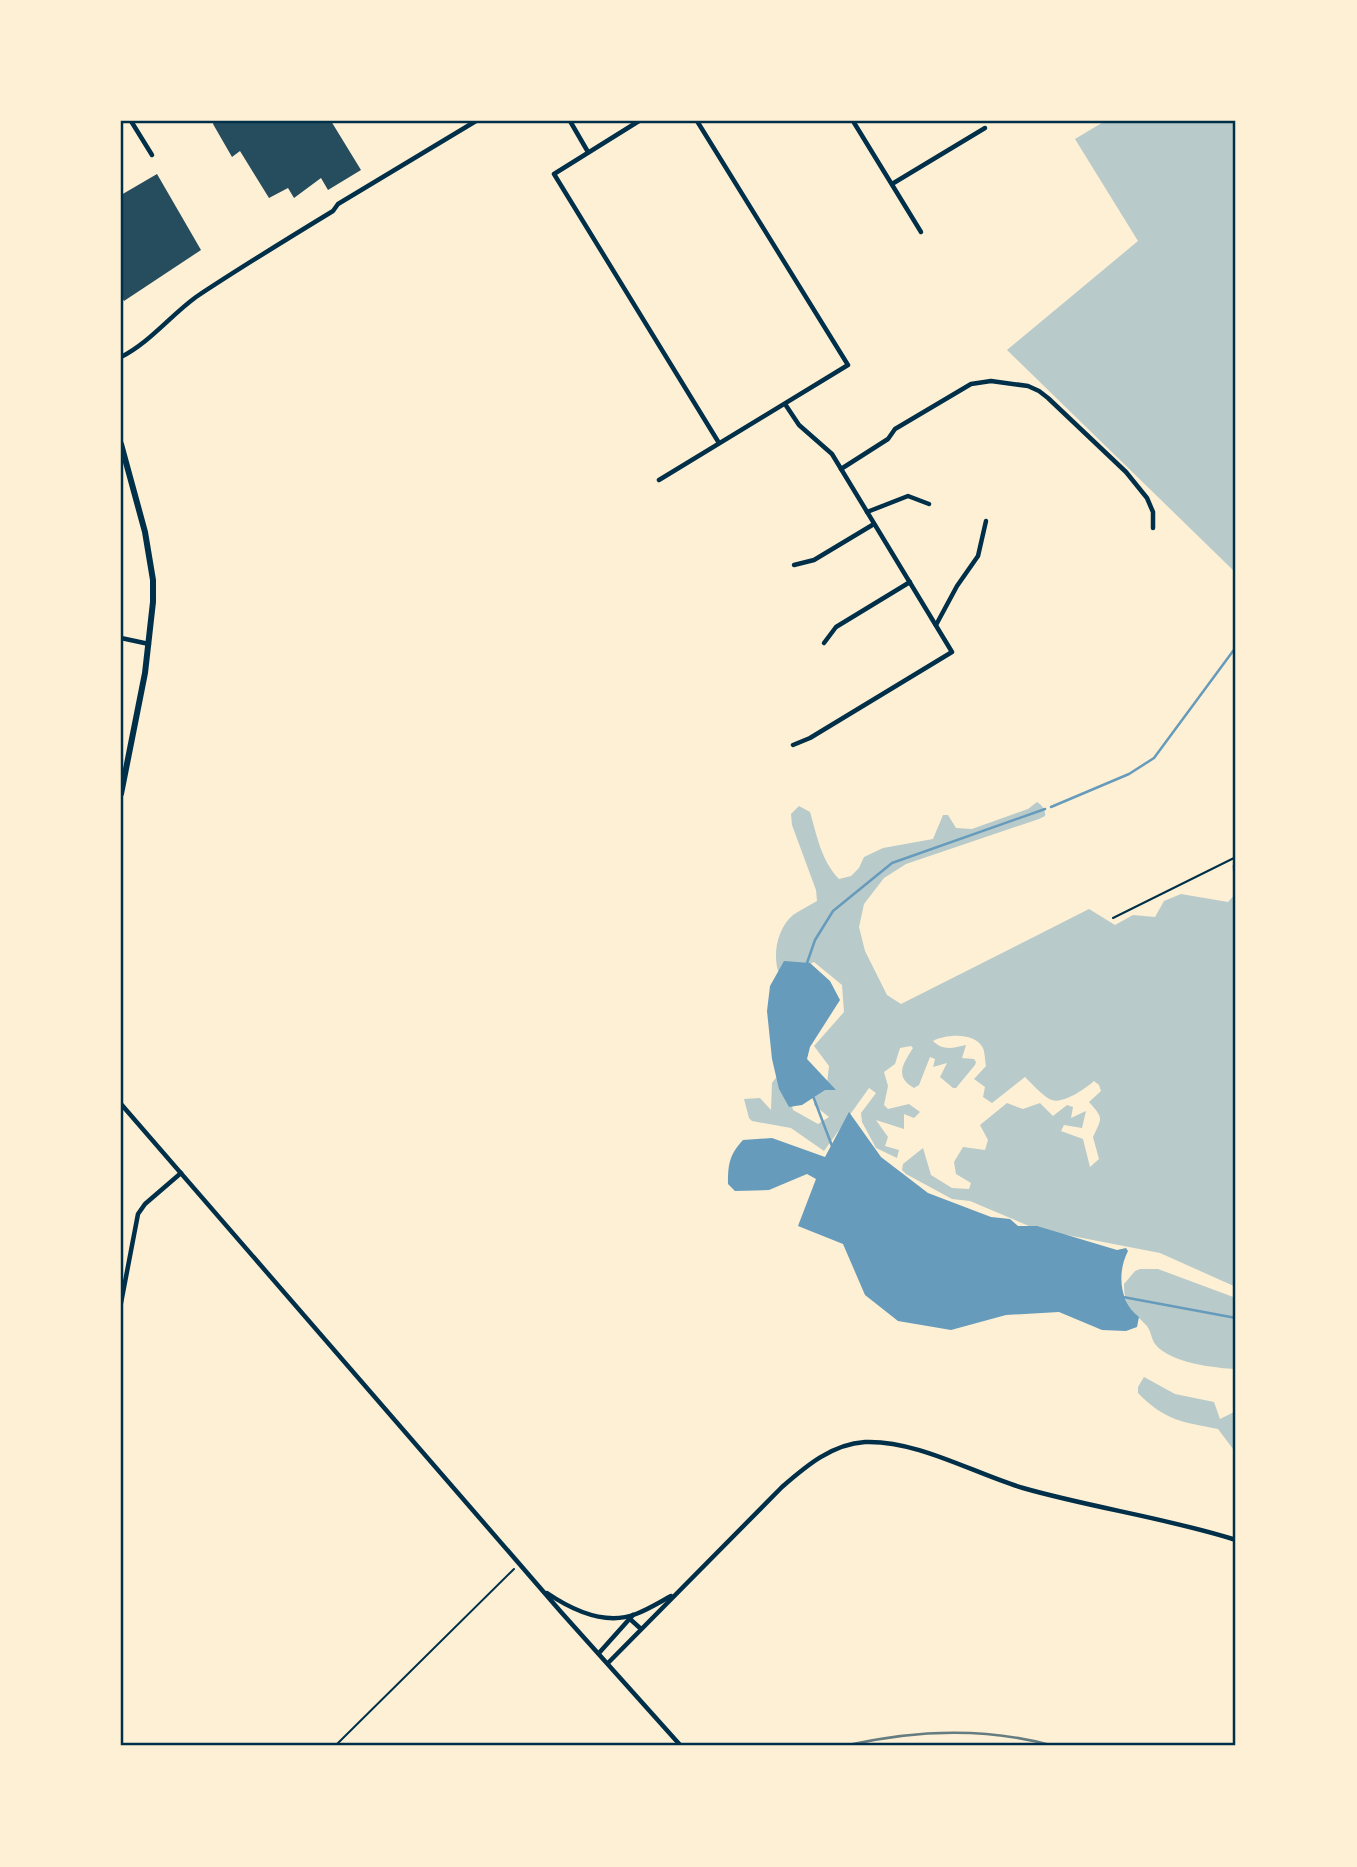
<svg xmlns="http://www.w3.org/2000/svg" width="1357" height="1867" font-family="Raleway,sans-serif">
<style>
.green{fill:#b9caca}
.water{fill:#669bbc}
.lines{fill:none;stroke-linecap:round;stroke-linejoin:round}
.stream{stroke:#669bbc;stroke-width:2.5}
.building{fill:#264d5e}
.path{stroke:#003049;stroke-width:2}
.minor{stroke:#003049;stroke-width:4.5}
.tertiary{stroke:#003049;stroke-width:6}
.rail{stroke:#657d81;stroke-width:2.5}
.neatline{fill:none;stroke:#003049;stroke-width:2.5}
</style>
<rect width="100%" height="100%" fill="#fdf0d5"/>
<g class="green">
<path d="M1105,121h131v452l-229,-223 131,-109 -63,-102z"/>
<path d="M1037,802c5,3 9,8 8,14l-6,3 -133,45 -22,14 -20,26 -5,23 6,24 22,44 14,9 188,-95 26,16 18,-10 22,2 9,-16 17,-7 47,8 8,-9 -4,-28 4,1v421l-76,-34 -124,-24 -66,-28 -18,-2 -46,-25 -4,-4 1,-6 20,-16 8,27 21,13 17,1 2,-6 -15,-9 -2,-12 9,-15 22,3 3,-10 -8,-15 27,-22 16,6 17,-6 13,13 14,-11 6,2 -2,11 15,-7 -4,17 -18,-3 -3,6 22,8 7,28 9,-8 -6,-22c9,-20 11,-18 -4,-35l12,-11 -2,-6 -5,-4c-8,7 -30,23 -42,19 -7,-2 -21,-17 -27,-23l-33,26 -9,-6 2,-10 -11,-8 12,-13c-1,-5 -1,-13 -3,-18 -8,-16 -37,-14 -50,-7 10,10 20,7 33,4l-4,13 12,1 2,3 -1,3 -19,23h-3l-13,-11 7,-14 -14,4 2,-8 -5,-2 -11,28 -5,3c-20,-12 -11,-24 -1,-40l-2,-2 -11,2 -5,16 -11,8 4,14 -4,19 4,4 21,-5 11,8 -6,6 -10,-4v15l-28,-9 12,17 -3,9 14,4 -2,8 -21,-10 -14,-26 -1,-9 15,-20 -7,-5 -45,63 -33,-23 -39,-7 -3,-3 -5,-19 16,-1 11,12 1,-27 6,-8 8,4 7,31 25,14 11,-7 -15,-12 2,-14 11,-7 2,-18 -15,-20 30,-34 -2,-27 -28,-23 -21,10 -15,-1c-5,-18 -1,-42 15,-56 7,-5 16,-9 24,-14l-1,-11 -24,-65 -1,-11 8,-8 11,6c7,24 11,48 29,67l12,-3 8,-8 5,-11 19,-9 50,-9 10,-24h5l8,13 16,1 56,-20z"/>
<path d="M1140,1269h18l78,29v71c-22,-1 -66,-6 -81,-25 -4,-6 -4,-14 -9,-19 -15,-16 -22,-19 -22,-41l11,-13z"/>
<path d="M1144,1377l31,17 39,8 6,17 16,-8v38h-3l-15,-20c-35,-7 -53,-8 -80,-36v-6z"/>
</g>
<g class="water">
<path d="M784,961l26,2 20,18 10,19 -30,47 -3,12 29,31h-11l-23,15 -13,2 -10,-18 -7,-30 -5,-48 3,-25z"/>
<path d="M849,1112l32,45 47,36 63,24 19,2 8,7h19l80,24 9,-2 2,3c-11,21 -9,51 11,66l-2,10 -11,4 -24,-1 -43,-18 -53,3 -55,15 -53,-9 -33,-26 -22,-51 -45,-18 18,-47 -9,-5 -38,16 -34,1 -7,-7c0,-19 1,-29 15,-44l29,-2 53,19z"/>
</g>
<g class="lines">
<g class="stream">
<path d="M1051,807l78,-33 25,-16 82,-111"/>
<path d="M807,963l8,-23 18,-29 59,-48 153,-54"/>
<path d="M813,1096l19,50"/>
<path d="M1123,1297l113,21"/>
</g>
</g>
<g class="building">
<path d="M214,121h117l30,49 -33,20 -7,-12 -27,20 -6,-10 -19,10 -29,-47 -8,6 -19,-33z"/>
<path d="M157,174l44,76 -77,51 -3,-5v-101z"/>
</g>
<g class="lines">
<g class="path">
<path d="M1113,918l123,-61"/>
<path d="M335,1746l179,-177"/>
</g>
<g class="minor">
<path d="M131,121l21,34"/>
<path d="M570,121l18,31"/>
<path d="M639,121l-85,53 165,269"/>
<path d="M853,121l68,111"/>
<path d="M892,184l93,-56"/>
<path d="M121,357c28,-14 49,-41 75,-60 45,-30 91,-58 137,-86l5,-7 138,-83"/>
<path d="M785,404l14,21 33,29 120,198 -142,86 -17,7"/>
<path d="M841,469l47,-30 7,-10 76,-45 20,-3 37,5 11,5 9,7 78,74 21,26 6,14v16"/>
<path d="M659,480l189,-115 -151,-244"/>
<path d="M867,512l41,-16 21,8"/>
<path d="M794,565l20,-5 60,-36"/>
<path d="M936,625l21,-39 21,-30 8,-35"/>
<path d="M121,638l28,6"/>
<path d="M824,643l12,-16 74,-45"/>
<path d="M121,1104l440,508 120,134"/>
<path d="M121,1303l17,-89 7,-10 36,-31"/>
<path d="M547,1593c25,17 58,33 89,21 13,-5 24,-12 35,-18"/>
<path d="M630,1619l11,10"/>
<path d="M599,1653l34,-38"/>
<path d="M608,1663l174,-176c24,-21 50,-43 83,-45 52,-2 108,31 158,46 70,20 144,30 213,52"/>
</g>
<path class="tertiary" d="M121,444l24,88 8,48v22l-8,71 -24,121"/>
<path class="rail" d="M844,1746c69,-16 142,-19 210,0"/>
</g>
<rect width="1357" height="1867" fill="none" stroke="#fdf0d5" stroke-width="245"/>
<rect x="122" y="122" width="1112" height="1622" class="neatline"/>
</svg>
